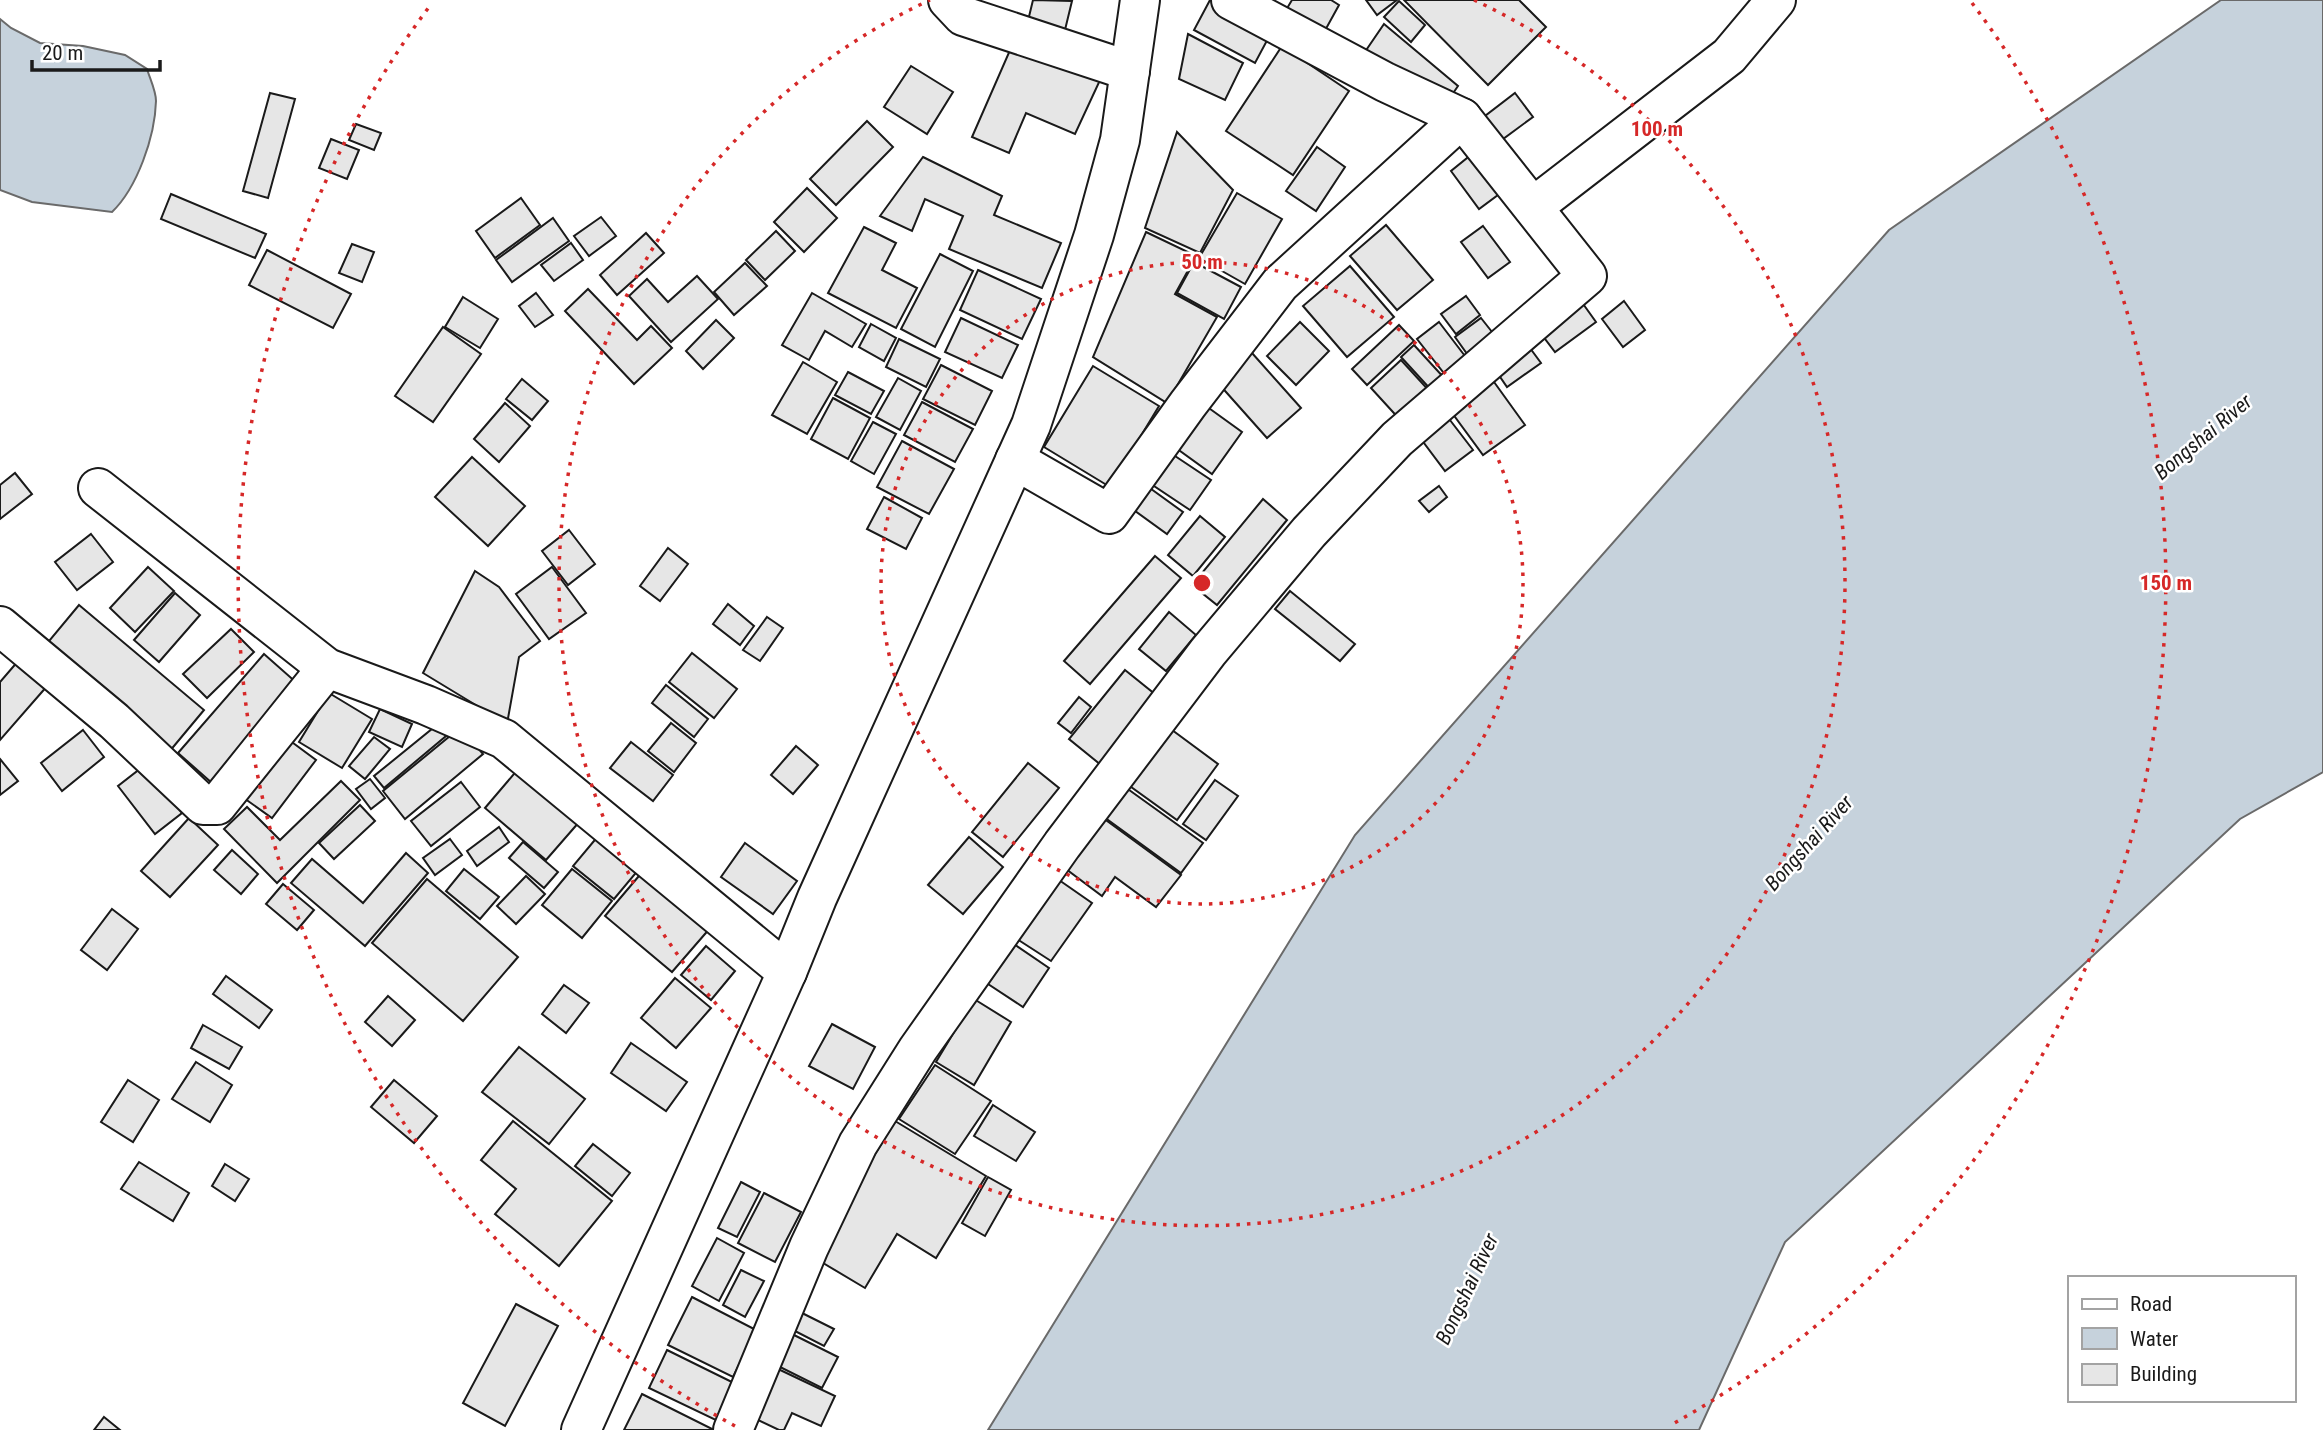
<svg xmlns="http://www.w3.org/2000/svg" width="2323" height="1430" font-family="'Roboto Condensed',sans-serif">
<style>
.water{fill:#c6d2dc;stroke:#6a6a6a;stroke-width:2}
.building{fill:#e6e6e6;stroke:#1a1a1a;stroke-width:2}
.lines{fill:none;stroke-linecap:round;stroke-linejoin:round}
.street-casing{stroke:#1a1a1a;stroke-width:42}
.secondary-casing{stroke:#1a1a1a;stroke-width:42}
.street{stroke:#fff;stroke-width:38}
.secondary{stroke:#fff;stroke-width:38}
.ring{fill:none;stroke:#d62828;stroke-width:3.5;stroke-dasharray:3.5 7}
.labels{text-anchor:middle;dominant-baseline:central;stroke-width:5;stroke-linejoin:round;paint-order:stroke}
.water-label{font-size:21px;font-style:italic;fill:#1a1a1a;stroke:#fff}
.centre{fill:#d62828;stroke:#fff;stroke-width:3.5}
.ring-label{font-size:21px;text-anchor:middle;font-weight:bold;fill:#d62828;stroke:#fff;stroke-width:5;stroke-linejoin:round;paint-order:stroke}
</style>
<rect width="100%" height="100%" fill="#fff"/>
<g class="water">
<path d="M2221,0h102v772l-83,47 -455,423 -86,188h-711l367,-595 534,-605z"/>
<path d="M0,19l11,9 29,15 43,3 42,9 22,14c3,10 9,22 9,32 -1,36 -19,87 -44,111l-80,-10 -32,-12z"/>
</g>
<g class="building">
<path d="M1033,0l39,1 -8,33 -37,-9z"/>
<path d="M1210,0l61,33 -16,30 -61,-33z"/>
<path d="M1292,0h39l8,5 -17,31 -39,-21z"/>
<path d="M1366,0h31l-20,15z"/>
<path d="M1404,0h115l27,27 -58,58z"/>
<path d="M1399,1l26,24 -14,17 -27,-25z"/>
<path d="M1384,24l74,62 -13,19 -87,-43z"/>
<path d="M1188,34l55,29 -18,37 -46,-21z"/>
<path d="M1014,41l87,37 -26,56 -49,-21 -17,40 -37,-16z"/>
<path d="M1282,46l67,45 -56,84 -67,-44z"/>
<path d="M911,66l42,26 -26,42 -43,-27z"/>
<path d="M270,93l25,6 -27,99 -25,-7z"/>
<path d="M1515,93l18,24 -30,22 -18,-23z"/>
<path d="M867,121l26,26 -57,58 -26,-26z"/>
<path d="M356,124l25,9 -7,17 -25,-10z"/>
<path d="M1177,132l56,58 -33,63 -55,-25z"/>
<path d="M331,139l28,11 -12,29 -28,-11z"/>
<path d="M1317,147l28,20 -29,44 -30,-20z"/>
<path d="M1477,150l29,39 -27,20 -28,-38z"/>
<path d="M923,157l79,39 -8,19 67,28 -19,45 -93,-39 14,-33 -38,-17 -13,32 -32,-15z"/>
<path d="M807,188l30,30 -33,34 -30,-30z"/>
<path d="M1237,193l45,26 -37,65 -46,-26z"/>
<path d="M171,194l95,40 -11,24 -94,-39z"/>
<path d="M521,198l19,27 -45,33 -19,-27z"/>
<path d="M601,217l15,19 -27,20 -15,-20z"/>
<path d="M553,218l16,23 -57,41 -16,-22z"/>
<path d="M1386,225l47,55 -36,30 -47,-54z"/>
<path d="M1483,226l27,36 -22,16 -27,-36z"/>
<path d="M864,227l32,16 -14,27 35,18 -21,40 -68,-35z"/>
<path d="M776,231l19,20 -30,29 -19,-20z"/>
<path d="M1146,232l50,24 -21,38 42,23 -50,86 -74,-46z"/>
<path d="M646,233l18,20 -47,42 -17,-20z"/>
<path d="M571,243l12,17 -29,21 -13,-16z"/>
<path d="M352,244l22,8 -12,30 -23,-9z"/>
<path d="M267,250l84,44 -18,34 -84,-43z"/>
<path d="M940,254l33,17 -38,76 -34,-18z"/>
<path d="M1194,262l47,25 -17,32 -47,-26z"/>
<path d="M745,263l22,23 -33,29 -20,-23z"/>
<path d="M1350,266l44,51 -47,40 -44,-51z"/>
<path d="M978,270l63,29 -19,40 -62,-29z"/>
<path d="M697,276l21,23 -47,43 -42,-46 18,-17 21,23z"/>
<path d="M588,289l49,51 14,-14 21,22 -38,36 -69,-73z"/>
<path d="M536,293l17,22 -18,12 -16,-21z"/>
<path d="M812,293l54,31 -14,23 -27,-16 -16,29 -27,-15z"/>
<path d="M1466,296l14,19 -24,19 -15,-20z"/>
<path d="M463,297l35,22 -18,29 -35,-21z"/>
<path d="M1581,301l15,21 -41,30 -16,-21z"/>
<path d="M1624,301l21,29 -22,17 -21,-28z"/>
<path d="M961,318l57,27 -16,33 -57,-26z"/>
<path d="M1481,318l15,19 -26,21 -15,-21z"/>
<path d="M716,320l18,18 -31,31 -17,-18z"/>
<path d="M1300,322l29,29 -33,34 -29,-29z"/>
<path d="M1439,322l29,38 -21,17 -30,-38z"/>
<path d="M871,324l25,14 -12,23 -25,-14z"/>
<path d="M1399,325l15,16 -47,44 -15,-16z"/>
<path d="M443,327l38,27 -48,68 -38,-26z"/>
<path d="M899,339l41,20 -14,28 -40,-20z"/>
<path d="M1527,344l14,19 -34,24 -13,-19z"/>
<path d="M1414,345l32,35 -13,12 -32,-35z"/>
<path d="M1252,353l49,55 -34,30 -49,-55z"/>
<path d="M1401,360l32,35 -30,28 -32,-35z"/>
<path d="M803,362l34,20 -30,52 -35,-19z"/>
<path d="M941,365l51,26 -17,34 -52,-26z"/>
<path d="M1093,366l66,40 -49,81 -66,-40z"/>
<path d="M848,372l36,19 -13,23 -36,-19z"/>
<path d="M1489,375l36,50 -42,30 -36,-49z"/>
<path d="M898,378l23,13 -21,39 -24,-13z"/>
<path d="M522,379l26,22 -16,19 -26,-21z"/>
<path d="M833,398l37,20 -22,41 -37,-20z"/>
<path d="M922,402l51,27 -18,33 -51,-27z"/>
<path d="M505,403l25,23 -31,36 -25,-23z"/>
<path d="M1206,406l36,26 -30,42 -36,-26z"/>
<path d="M1443,411l30,39 -28,21 -30,-40z"/>
<path d="M873,422l23,12 -22,40 -23,-13z"/>
<path d="M902,441l52,28 -25,45 -52,-27z"/>
<path d="M1169,452l42,28 -21,30 -42,-28z"/>
<path d="M472,457l53,49 -37,40 -53,-49z"/>
<path d="M15,473l17,21 -32,25v-34z"/>
<path d="M1147,486l36,26 -16,22 -36,-26z"/>
<path d="M1439,486l8,11 -18,15 -10,-11z"/>
<path d="M884,497l38,21 -16,31 -39,-20z"/>
<path d="M1263,499l24,21 -70,85 -25,-20z"/>
<path d="M1200,516l25,21 -32,39 -25,-21z"/>
<path d="M569,530l26,34 -27,21 -26,-34z"/>
<path d="M91,534l22,28 -36,28 -22,-28z"/>
<path d="M668,548l20,16 -28,37 -20,-15z"/>
<path d="M1155,556l26,22 -91,106 -26,-23z"/>
<path d="M148,567l26,24 -39,41 -25,-24z"/>
<path d="M552,567l34,46 -37,26 -33,-45z"/>
<path d="M475,571l24,16 41,54 -21,16 -12,67 -84,-51z"/>
<path d="M1290,591l65,53 -15,17 -65,-52z"/>
<path d="M175,593l25,22 -41,47 -25,-22z"/>
<path d="M728,604l26,22 -14,19 -27,-21z"/>
<path d="M79,605l125,105 -35,42 -125,-105z"/>
<path d="M1169,612l27,23 -30,36 -27,-22z"/>
<path d="M767,617l16,11 -23,33 -17,-11z"/>
<path d="M231,629l23,23 -47,46 -24,-24z"/>
<path d="M692,653l45,36 -23,29 -45,-36z"/>
<path d="M264,654l34,30 -86,99 -34,-30z"/>
<path d="M19,660l29,25 -48,55v-58z"/>
<path d="M1125,670l31,25 -55,70 -32,-26z"/>
<path d="M666,685l42,34 -14,18 -42,-34z"/>
<path d="M329,693l43,26 -30,49 -43,-26z"/>
<path d="M1079,697l12,10 -20,26 -13,-10z"/>
<path d="M380,709l32,15 -10,23 -33,-15z"/>
<path d="M443,720l9,11 -68,57 -10,-12z"/>
<path d="M671,723l25,20 -22,29 -26,-21z"/>
<path d="M461,727l22,27 -78,65 -22,-28z"/>
<path d="M1168,727l50,37 -41,56 -50,-36z"/>
<path d="M83,730l21,27 -42,34 -21,-28z"/>
<path d="M285,737l31,23 -44,58 -31,-22z"/>
<path d="M374,737l16,12 -25,30 -16,-13z"/>
<path d="M631,742l42,33 -20,26 -43,-33z"/>
<path d="M796,746l22,19 -25,29 -22,-19z"/>
<path d="M0,759l18,22 -18,14z"/>
<path d="M1028,763l31,25 -56,69 -31,-25z"/>
<path d="M145,765l37,48 -27,21 -37,-48z"/>
<path d="M519,768l61,53 -34,39 -61,-52z"/>
<path d="M370,779l15,19 -14,11 -15,-20z"/>
<path d="M1215,780l23,16 -32,44 -23,-16z"/>
<path d="M341,781l19,19 -83,83 -53,-54 23,-22 33,33z"/>
<path d="M461,782l19,25 -49,39 -20,-25z"/>
<path d="M1125,787l78,56 -22,30 -77,-56z"/>
<path d="M360,805l15,16 -41,38 -15,-16z"/>
<path d="M189,818l29,27 -48,52 -29,-26z"/>
<path d="M1103,818l78,57 -25,32 -41,-30 -13,19 -36,-27z"/>
<path d="M499,827l10,15 -32,24 -10,-15z"/>
<path d="M604,829l41,33 -31,37 -41,-33z"/>
<path d="M969,837l34,30 -40,47 -35,-29z"/>
<path d="M450,839l12,16 -27,20 -12,-17z"/>
<path d="M523,842l35,30 -14,16 -35,-30z"/>
<path d="M745,843l52,38 -24,33 -52,-37z"/>
<path d="M232,850l26,24 -17,20 -27,-24z"/>
<path d="M406,853l22,20 -63,73 -74,-63 21,-24 51,44z"/>
<path d="M464,869l35,28 -19,22 -34,-28z"/>
<path d="M572,869l40,32 -30,37 -40,-33z"/>
<path d="M644,870l67,57 -39,45 -67,-56z"/>
<path d="M526,876l19,18 -29,30 -19,-18z"/>
<path d="M427,879l91,78 -55,64 -91,-78z"/>
<path d="M1059,880l33,23 -41,58 -34,-22z"/>
<path d="M283,884l31,26 -17,20 -31,-26z"/>
<path d="M112,909l26,20 -31,41 -26,-20z"/>
<path d="M1011,942l38,26 -26,39 -38,-25z"/>
<path d="M706,946l29,25 -24,29 -30,-25z"/>
<path d="M226,976l46,34 -13,18 -46,-34z"/>
<path d="M675,978l36,30 -35,40 -35,-30z"/>
<path d="M564,985l25,18 -23,30 -24,-19z"/>
<path d="M388,996l27,24 -23,26 -27,-24z"/>
<path d="M974,999l37,23 -37,63 -38,-23z"/>
<path d="M832,1024l43,23 -22,42 -44,-23z"/>
<path d="M203,1025l39,22 -13,22 -38,-21z"/>
<path d="M631,1043l56,39 -21,29 -55,-38z"/>
<path d="M519,1047l66,52 -36,45 -67,-52z"/>
<path d="M196,1062l36,23 -22,37 -38,-23z"/>
<path d="M935,1065l56,36 -36,53 -56,-35z"/>
<path d="M128,1080l31,20 -26,42 -32,-20z"/>
<path d="M394,1080l43,36 -23,27 -43,-36z"/>
<path d="M993,1105l42,27 -19,29 -42,-25z"/>
<path d="M513,1121l99,80 -53,65 -64,-52 21,-25 -35,-29z"/>
<path d="M895,1121l91,55 -50,82 -39,-24 -32,54 -52,-31z"/>
<path d="M593,1144l37,29 -18,23 -37,-30z"/>
<path d="M139,1162l50,31 -16,28 -52,-32z"/>
<path d="M225,1164l24,15 -14,22 -23,-15z"/>
<path d="M988,1177l23,13 -26,46 -23,-13z"/>
<path d="M741,1182l19,10 -23,45 -19,-9z"/>
<path d="M764,1193l37,19 -26,50 -37,-19z"/>
<path d="M717,1238l27,15 -25,48 -27,-15z"/>
<path d="M741,1270l23,11 -19,36 -22,-12z"/>
<path d="M692,1297l64,33 -23,47 -65,-32z"/>
<path d="M516,1304l42,22 -53,100 -42,-23z"/>
<path d="M802,1313l32,16 -10,17 -31,-16z"/>
<path d="M790,1333l48,24 -16,31 -48,-24z"/>
<path d="M667,1350l73,36 -18,37 -73,-35z"/>
<path d="M776,1368l59,28 -14,30 -29,-13 -8,17h-5l-27,-13z"/>
<path d="M642,1394l72,36h-90z"/>
<path d="M104,1417l16,13h-26z"/>
</g>
<g class="lines">
<g class="street-casing">
<g id="street">
<path d="M948,0l15,16 167,55"/>
<path d="M1533,207l196,-151 47,-56"/>
<path d="M1015,460l94,54 79,-110 92,-120 182,-166 -77,-36 -154,-82"/>
<path d="M98,488l229,180 99,37 78,34 283,233"/>
<path d="M0,626l114,95 89,84h14l110,-137"/>
<path d="M733,1430l76,-183 49,-103 60,-95 144,-204 146,-193 101,-120 88,-93 190,-163 -125,-158"/>
</g>
</g>
<g class="secondary-casing">
<path id="secondary" d="M581,1430l206,-458 30,-74 214,-473 63,-190 26,-95 20,-140"/>
</g>
<use href="#street" class="street"/>
<use href="#secondary" class="secondary"/>
</g>
<g class="ring">
<circle cx="1202" cy="583" r="321"/>
<path d="M1474 0A643 643 0 1 1 930 0"/>
<path d="M735 1426A964 964 0 0 1 432 3M1972 3A964 964 0 0 1 1669 1426"/>
</g>
<g class="labels">
<g class="water-label">
<text transform="translate(2203 437) rotate(-40)">Bongshai River</text>
<text transform="translate(1809 843) rotate(-48)">Bongshai River</text>
<text transform="translate(1467 1289) rotate(-65)">Bongshai River</text>
</g>
</g>
<circle cx="1202" cy="583" r="10" class="centre"/>
<g class="ring-label">
<text x="1657" y="136">100 m</text>
<text x="1202" y="269">50 m</text>
<text x="2166" y="590">150 m</text>
</g>
<rect x="2068" y="1276" width="228" height="126" fill="#ffffff" stroke="#a3a3a3" stroke-width="2"/>
<rect x="2082" y="1299" width="35" height="10" fill="#ffffff" stroke="#a3a3a3" stroke-width="2"/>
<text x="2130" y="1311" font-size="21" fill="#1a1a1a">Road</text>
<rect x="2082" y="1328" width="35" height="21" fill="#c6d2dc" stroke="#a3a3a3" stroke-width="2"/>
<text x="2130" y="1346" font-size="21" fill="#1a1a1a">Water</text>
<rect x="2082" y="1364" width="35" height="21" fill="#e6e6e6" stroke="#a3a3a3" stroke-width="2"/>
<text x="2130" y="1381" font-size="21" fill="#1a1a1a">Building</text>
<path d="M32 60v10h128v-10" fill="none" stroke="#1a1a1a" stroke-width="3.5"/>
<text x="42" y="60" font-size="21" fill="#1a1a1a" stroke="#ffffff" stroke-width="5" paint-order="stroke">20 m</text>
</svg>
